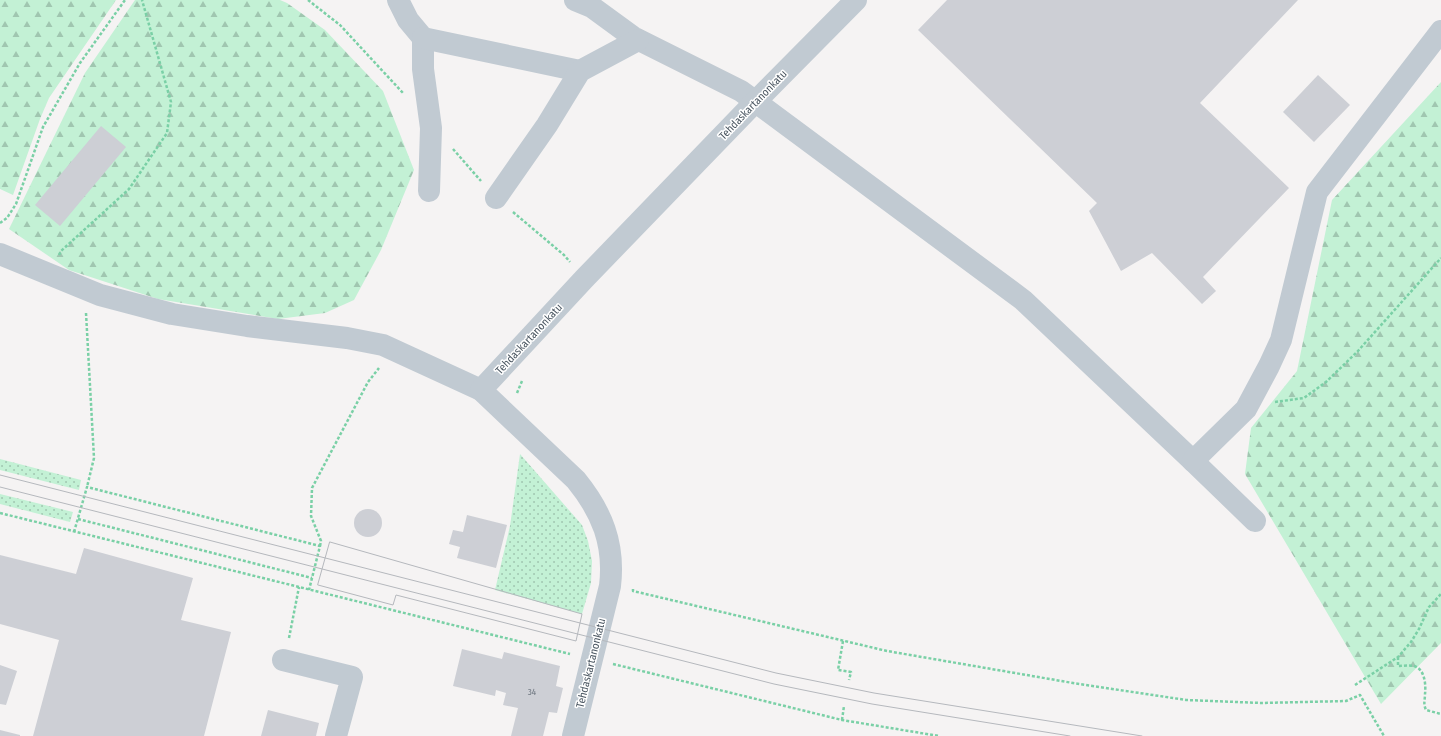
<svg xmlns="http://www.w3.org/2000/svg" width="1441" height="736" font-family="'Fira Sans Condensed',sans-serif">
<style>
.grass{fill:url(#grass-dots)}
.forest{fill:url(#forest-firs)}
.building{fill:#cdcfd5}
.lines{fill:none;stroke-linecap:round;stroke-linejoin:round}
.path{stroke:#7ad0a6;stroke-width:2.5;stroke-dasharray:3 2;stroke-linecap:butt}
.minor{stroke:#c1cad2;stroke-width:22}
.tram{stroke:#b5b8bd;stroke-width:1}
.labels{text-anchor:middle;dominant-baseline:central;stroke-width:3;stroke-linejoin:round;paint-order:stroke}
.number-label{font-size:9px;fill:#6b747e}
.street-label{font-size:11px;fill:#4a5661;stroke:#fff}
</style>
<defs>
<pattern id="grass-dots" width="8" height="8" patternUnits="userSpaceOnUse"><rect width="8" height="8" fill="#c3f1d5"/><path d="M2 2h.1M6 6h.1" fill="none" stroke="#a0c6b0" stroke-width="1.8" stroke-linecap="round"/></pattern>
<pattern id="forest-firs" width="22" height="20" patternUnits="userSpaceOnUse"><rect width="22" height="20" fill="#c3f1d5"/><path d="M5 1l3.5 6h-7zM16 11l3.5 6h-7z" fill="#a0c6b0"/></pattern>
</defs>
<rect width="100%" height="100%" fill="#f5f3f3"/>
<g class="grass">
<path d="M520,454l62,71 6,16 4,20 -1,22 -9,31 -87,-24 15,-64z"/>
<path d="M0,459l81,21 -2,10 -79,-20z"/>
<path d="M0,494l73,18 -3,10 -70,-18z"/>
</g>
<g class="forest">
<path d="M0,0h116l-67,98 -9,21 -27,76 -13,-6z"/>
<path d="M135,0h145l7,3 38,27 58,61 31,79 -33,80 -27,50 -29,13 -47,6 -120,-20 -89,-29 -60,-41 76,-156z"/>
<path d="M1441,82v561l-60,61 -136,-230 6,-46 46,-57 35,-171z"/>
</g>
<g class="building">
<path d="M947,0h351l-98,103 89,85 -86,89 13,14 -14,13 -50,-51 -31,18 -32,-60 8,-8 -179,-173z"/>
<path d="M1318,75l32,30 -36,37 -31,-30z"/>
<path d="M101,126l25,21 -66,79 -25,-21z"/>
<circle cx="368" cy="523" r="14"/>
<path d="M467,515l40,10 -11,43 -39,-10 3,-11 -11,-3 4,-14 10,2z"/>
<path d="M84,548l109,30 -12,42 50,12 -27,104h-171l26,-96 -59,-16v-69l76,19z"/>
<path d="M462,649l40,10 2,-7 56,14 -4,20 7,2 -6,25 -8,-1 -6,24h-32l7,-28 -15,-3 3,-12 -10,-3 -1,6 -42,-10z"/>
<path d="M0,665l17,6 -11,34 -6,-1z"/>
<path d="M268,710l51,13 -3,13h-55z"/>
<path d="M0,730l20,5v1h-20z"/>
</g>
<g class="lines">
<g class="path">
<path d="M308,0l32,25 63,68"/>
<path d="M453,149l28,32"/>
<path d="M513,212l51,43 6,7"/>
<path d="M0,223l7,-5 9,-14 27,-77 37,-64 45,-63"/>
<path d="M59,255l2,-4 68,-62 38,-56 4,-31 -29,-102"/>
<path d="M86,313l8,145 -7,29"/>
<path d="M517,393l5,-12"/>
<path d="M1275,402l29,-4 22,-16 31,-30 84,-94"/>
<path d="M0,513l570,141"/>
<path d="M78,519l234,59"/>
<path d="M74,532l13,-45 233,59 -11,44"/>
<path d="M320,546l1,-5 -10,-25 1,-28 56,-106 11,-14"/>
<path d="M633,589v2l254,60 186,32 113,17 76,3 84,-2 14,-6 24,41"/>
<path d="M289,638l10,-51"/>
<path d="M843,641l-5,29 13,2 -2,8"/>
<path d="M1398,657v9c5,0 11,-1 16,0 11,3 12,19 11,28 0,7 -2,9 1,16l15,4"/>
<path d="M613,664l229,56 97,16"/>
<path d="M1355,685l43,-28 13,-15 8,-13 10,-22 12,-13"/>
<path d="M842,720l2,-14"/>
</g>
<g class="minor">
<path d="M398,0l10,20 15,18v31l8,59 -2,63"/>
<path d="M575,0l17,7 41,30 108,54 282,209 170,161 62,60"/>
<path d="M423,38l157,33"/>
<path d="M496,198l51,-73 33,-54 58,-31"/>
<path d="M0,254l100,41 72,19 75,12 100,12 36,7 98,45"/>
<path d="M1193,461l53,-52 23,-43 12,-26 36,-148 124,-161"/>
<path d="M283,660l69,17 -16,59"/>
<path d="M573,736l37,-150c5,-42 -8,-74 -34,-106l-95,-90 103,-111 171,-177 101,-102"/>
</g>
<g class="tram">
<path d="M0,475l776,198 98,20 268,43"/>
<path d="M0,487l774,197 98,20 198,32"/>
<path d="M330,542l252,72 -6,27 -180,-46 -3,10 -75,-20z"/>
</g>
</g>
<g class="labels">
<g class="number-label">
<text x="532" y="692">34</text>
</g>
<g class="street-label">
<text transform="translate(753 105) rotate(-46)">Tehdaskartanonkatu</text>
<text transform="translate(529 339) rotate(-47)">Tehdaskartanonkatu</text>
<text transform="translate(591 663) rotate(-76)">Tehdaskartanonkatu</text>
</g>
</g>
</svg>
